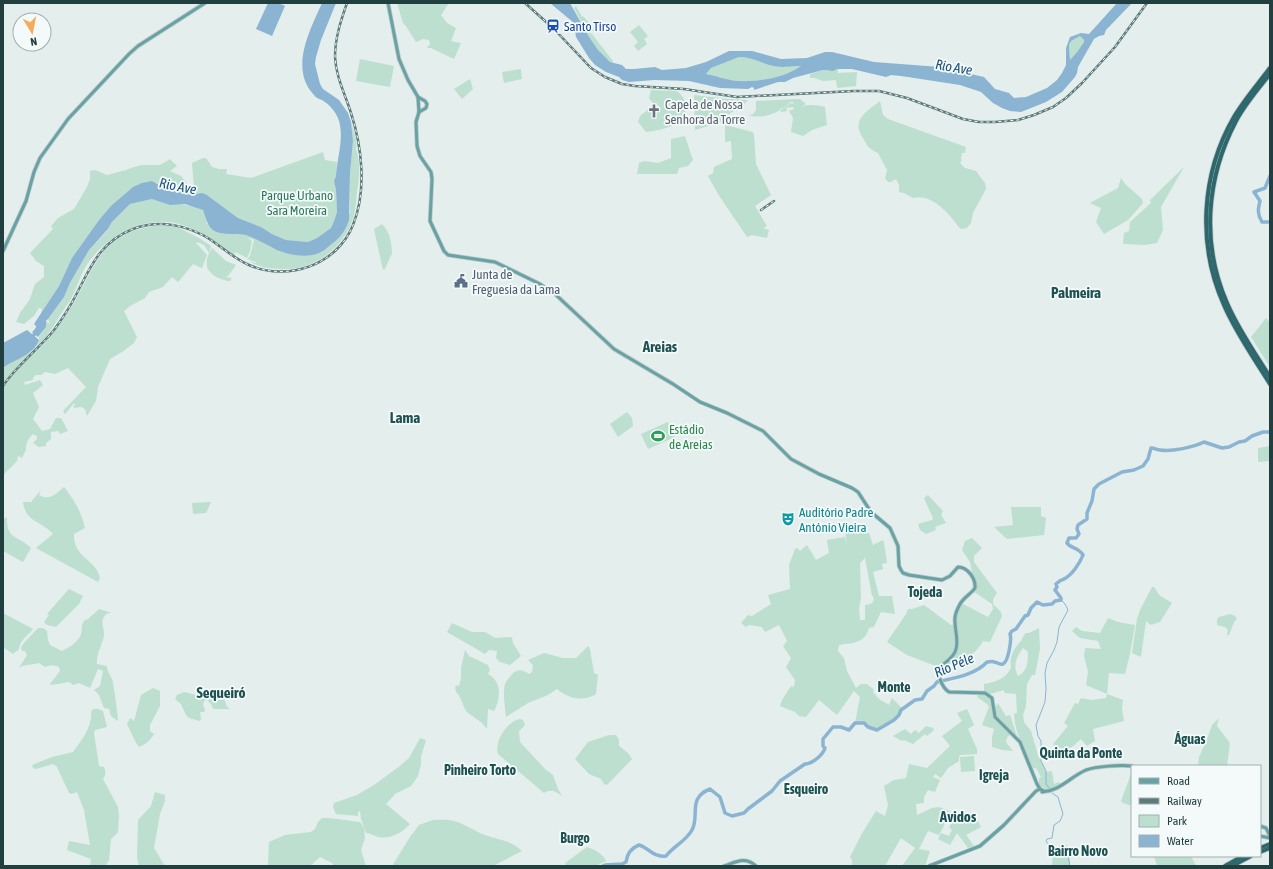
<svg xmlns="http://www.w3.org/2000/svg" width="1273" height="869" font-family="'Asap Condensed',sans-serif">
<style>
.green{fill:#bcdfcf;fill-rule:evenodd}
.water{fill:#8bb4d3;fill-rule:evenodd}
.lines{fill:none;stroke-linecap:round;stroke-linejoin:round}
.stream{stroke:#8bb4d3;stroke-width:1}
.river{stroke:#8bb4d3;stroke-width:3.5}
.major-casing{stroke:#c1c9ca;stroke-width:4.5}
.highway-casing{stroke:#c1c9ca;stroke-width:5.5}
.major{stroke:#67a3a4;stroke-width:3}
.highway{stroke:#2e686d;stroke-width:4}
.rail-casing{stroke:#5d7b7b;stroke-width:2.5}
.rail{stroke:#f4faf9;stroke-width:1;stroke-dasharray:3;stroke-linecap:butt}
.labels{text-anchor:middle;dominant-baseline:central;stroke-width:3.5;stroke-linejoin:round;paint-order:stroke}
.transit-label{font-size:13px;fill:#164399;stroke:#f4faf9;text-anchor:start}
.worship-label{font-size:13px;fill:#5b616d;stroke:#f4faf9;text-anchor:start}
.park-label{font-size:13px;fill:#2c785e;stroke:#f4faf9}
.service-label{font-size:13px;fill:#4e5e75;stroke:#f4faf9;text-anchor:start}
.leisure-label{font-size:13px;fill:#27864d;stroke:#f4faf9;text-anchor:start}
.culture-label{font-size:13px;fill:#0d838f;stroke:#f4faf9;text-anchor:start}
.water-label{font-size:14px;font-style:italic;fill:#1b517d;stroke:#f4faf9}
.neighbourhood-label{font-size:14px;font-weight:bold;fill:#1e5152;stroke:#f4faf9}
.quarter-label{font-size:15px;font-weight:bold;fill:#1e5152;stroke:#f4faf9}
</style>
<rect width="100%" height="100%" fill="#e4eeec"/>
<g class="green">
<path d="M397,3h52l-8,12 6,8 9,5 -5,13 10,2 -7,16 -23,-11h-4l3,-4 -1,-4 -6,-1 -7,3 -10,-16 -3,-3z"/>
<path d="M576,6l6,11 1,-1 6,7 -2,2v1l3,-1 4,5 -3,2 -3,-5 3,7h1l21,27 -1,2c-20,-12 -27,-36 -38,-55z"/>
<path d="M639,25l9,11 -4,3 3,5 -9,7 -4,-5 4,-4 -8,-10z"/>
<path d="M1080,36l4,4v2l-7,10 -7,8 -1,-15 2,-4z"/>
<path d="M739,57c13,0 22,6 34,9 11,2 19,0 29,0 -15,11 -48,17 -66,15 -10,-1 -20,-5 -30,-7l5,-6z"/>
<path d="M360,59l34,7 -4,21 -34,-6z"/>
<path d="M521,69l1,10 -18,4 -2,-11z"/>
<path d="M837,69h1v4l19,-1 -1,14 -18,2 -1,-1 -1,-7 -13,1 -8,-3h-5v-4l13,-4 5,1z"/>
<path d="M470,79l3,10 -11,10 -8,-10z"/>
<path d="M651,90l26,1c5,4 9,9 9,16 -2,19 -24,23 -40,25l-8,-10 2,-6 9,-7 11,2 -1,-5 -7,-4 -3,-4z"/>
<path d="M694,95l34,4 20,1 -6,6 -16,10 -4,6 -27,8z"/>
<path d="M797,99h3l6,5 -5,3c8,-3 16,-2 24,0l2,18 -15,5 -9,6 -12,-4 2,-14 -4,-7 5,-2 -1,-2 -7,1 1,3 -6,1 -1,-1 11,-8 2,1v-2h-4l1,1 -8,6 -2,-1 1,1c-7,6 -23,10 -32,6l4,-1 3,-4v-9z"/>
<path d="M880,101l3,14 5,4 78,28 -1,6h-3l-1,6 1,1 -2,3 5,5 11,3 9,12 1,6 -13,24 -2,10 -4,5 -6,1c-4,-3 -6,-8 -10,-12 -10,-11 -23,-23 -38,-19l-9,-5 -5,-1v-7l-3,-6 -5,3h-3l-3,-4 2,-8 -9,-17c-9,-4 -10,-6 -15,-15 -12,-18 3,-26 17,-37z"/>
<path d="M351,122c2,8 7,17 5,27 4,12 4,28 1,42 -1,8 -1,16 -3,24 -8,31 -38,55 -70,54 -13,0 -24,-1 -35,-8l7,2v-1l-9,-3 3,-3 4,-16 -2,-1 -4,-1 4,3 -2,10 -3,7 -12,-6v4c-16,-11 -31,-23 -49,-30 -38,-14 -79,8 -100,40 -6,10 -9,22 -15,33 -2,4 -6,8 -8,12 -6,9 -11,18 -17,26 -12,17 -30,29 -43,47v-16c4,-3 9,-6 13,-8 10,-6 24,-10 23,-23l7,-10v-6l4,3 -2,-5 16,-22 6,-14 19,-33 19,-20 4,-8 18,-18 22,-5 45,8 6,3 4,14 22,10h15l15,6 13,8 16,5 17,2 45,-42v-40l3,-32z"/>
<path d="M725,125l28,7 1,3 2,29 15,31 -16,11 12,20 -4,2 6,2 -2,8 -15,-3 -5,2 -29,-43 -10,-18 5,-3 1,-6 18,-8 -1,-18 -6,1z"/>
<path d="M685,136l8,24 -5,6 -9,2 -2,6h-40l2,-11 5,-2 14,2 13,-5v-19z"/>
<path d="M323,152l2,8 12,2 -1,14 -2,5 2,9 1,22 -3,9 -3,7 -14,10 -9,4 -22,-2 -14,-6 -11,-7 -23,-9 -31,-23c-6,-2 -9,0 -15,0 -14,-1 -28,-9 -40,-14l-27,13 -26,26 -27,38 -13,28 -18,28 1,-5 -3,-1 -5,8 -10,8 -8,-2 4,-9 10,-14 5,-15 9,-7v-11l-8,-5 -6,-8 23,-24 -2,-3 7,-8 16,-9 13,-22 3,-8v-8l5,-1 12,5 19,-5 5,-2 10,-3h19l10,-6 7,7 -7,5 11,5 9,11 4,1 -2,-25 11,-5h3l6,9 7,2h8l-1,5 25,4z"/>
<path d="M1184,167l-23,40 2,23 -6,13 -12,2 -22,-1 1,-11 5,-2 1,-9 21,-19 -1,-3z"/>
<path d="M1121,178l4,6 17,15 1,4 -15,17 -24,14 -8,-12 5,-14 -11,-5 28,-15z"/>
<path d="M382,224c8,8 10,19 10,31h-1l-6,14 -2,1 -9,-41z"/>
<path d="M153,226h22l24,12 12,8 -2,7 -5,-8 -7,-3 -1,1 11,12 -5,13 -9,-4 -15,18 -6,-5 -9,10 -14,5 -4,6 -15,8 -6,5 13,26 -3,6 -12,9 -12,7 -12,28 -2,14 -9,15 -2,-7 -4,-2 -7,1 -1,-1 2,-2 -1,-2 -9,11 -2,-3 23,-24 -18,-19 -13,6 -10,-2 -4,3h-5l-3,3v2l-9,2 1,3 15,-5 3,5 -10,8 6,14 -6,12 9,12 8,-2 6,-11h5l7,13 -8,3 -2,-3 -7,1v7l-5,4v3l-7,1 -6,-4 4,-4v-3l-4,-2c-4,3 -8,11 -7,16l-4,8 -4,-2 -1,5 -14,14v-88c7,-8 13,-16 20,-23 7,-7 16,-14 22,-21 7,-8 13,-17 19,-25 30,-41 29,-82 89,-92z"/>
<path d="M212,248l14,13 10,4 -8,11 -3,1 7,1 -2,3c-10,-1 -26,-8 -23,-21 0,-4 3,-8 5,-12z"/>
<path d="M1266,318l4,5v44l-19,-30z"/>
<path d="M627,412l5,6 1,8 -15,11 -8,-13z"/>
<path d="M668,422l7,15 -27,12 -7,-15z"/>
<path d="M1270,446v15l-12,1v-14z"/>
<path d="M64,487c12,16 16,22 21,41l-11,6c-1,24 22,25 26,44l-2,4 -62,-34 17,-14c-10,-12 -28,-12 -30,-32h8l10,-12 -2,5c11,6 17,-1 25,-8z"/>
<path d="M928,495l15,16 -2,4 5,8 -11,4 1,3 -10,4 -6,-4 -2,-6 14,-4 1,-2 -9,-20z"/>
<path d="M209,502h2l-5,11 -13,1 -1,-11z"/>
<path d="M1011,507h30v9l5,2 -2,17 -37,4 -13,-12 19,-2z"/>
<path d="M7,517c-1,23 11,18 24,31l-8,14 -20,-11v-31z"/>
<path d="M864,527v6h5l4,12 10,-5 1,3 3,20 -5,1 1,5 -10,3 6,24h13l3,18 -14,-2 -7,15 -5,1c-4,16 -18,15 -30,17l-1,6 6,7 3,13 9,17 5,-4h6l7,6 -1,2 6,7 10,6 3,-7 11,11 -9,11 -17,10 -9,-3 -4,-4h-9l5,-26 -6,-6 -17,24 -18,-15 -13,17 -7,-1 -4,-4 -15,-6 2,-6 9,-14 3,1 1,-7 -9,-13 5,-9 -8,-12 4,-5 -8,-16 -14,7 -3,-5 -13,-2 -3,2 -5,-4 7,-8 4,1 19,-12 -3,-9 22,-6 -1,-24 6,-16 2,-1 3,3 7,-6 9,15 13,-7 -2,-13 18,-3 2,10 -2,-17zM865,558l7,38h1c2,7 -2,8 -8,9v15h-5l-1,-11 2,-11 -1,-35z"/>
<path d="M972,538l10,10 -8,8v6l23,31 -4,6v5l8,8 1,4 -12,26 -7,-1c-4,7 -12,18 -22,16l-15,10 -6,1v-2l-7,-1 -26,-10 -20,-13 19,-28 2,-5h4l12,-4 27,20h4v-6l6,-16 27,14 5,-8 -1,-5 -19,-13 2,-3 -5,-26 -8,-12 3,-9z"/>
<path d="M1152,587h2l5,8 13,8 -12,19 -9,3 -5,-4 -5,36 -9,-4 5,-34 3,-9z"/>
<path d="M69,589l14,7 -4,8 -23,23 -9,-2 -3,-3 5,-7 -2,-1z"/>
<path d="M99,609l13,4c-3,0 -6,0 -8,4 -4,6 1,12 0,19 -2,9 -8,18 -7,28l10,2c0,7 5,10 6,17 2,13 4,25 5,38l-7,-5 -2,-7 -5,-1 -5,-13 -5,-5 6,-4 3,-15 -5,-2 -8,19 -11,-5 -6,2 -4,-3 -18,3 -1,-1 10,-13 -1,-4c-4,-2 -10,-2 -14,0l-6,-4c-8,2 -14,1 -20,5l8,-13 -2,-4h-3l-1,-3 2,-4 15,-16h5l4,3 1,9 2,5 12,6c6,-3 17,-9 19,-17 2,-8 -1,-9 5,-15l1,1z"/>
<path d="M3,613l30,16c-5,6 -13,11 -14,20l-6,5 -10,-7z"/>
<path d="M1230,614l5,2 2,3 -3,3 -5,13h-2l1,-5 -3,-3 -8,-2v-6l2,-2z"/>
<path d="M1108,618l10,4 17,3 -5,29 -5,20 -16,-1 -2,21 16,6 -1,9 2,12 -31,8 2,12 -8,5 -6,-7 -5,4v1l-15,10 -8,-10 15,-18 -4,-3 11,-20 3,1 3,-6 10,2 15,-2 1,-4 -21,-9 2,-13 -4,-16 1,-8 16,1 -3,-8 -18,-3 -8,-7 4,-4 6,4 18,2z"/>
<path d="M452,623l20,9h13l10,6 17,-1 1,6 8,13 -11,9 -10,-3 -4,-4 1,-7 -8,-1 -4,4 -38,-22z"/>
<path d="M1039,628l1,21 -5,26h-3l-5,9 -1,22 -3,9 1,7 7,9 7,24 8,17 6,-1 2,13 5,-2 2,2c-8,5 -14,8 -22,1v-7l2,-1 -5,-9 -4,1c-7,-18 -17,-35 -18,-55l3,-1 -1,-19 -11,-1 -1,-1v-2l-14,4 -6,-2v-8c11,-2 23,-5 27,-17 -2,-10 3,-19 10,-26 2,-3 2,-6 5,-8h3zM1023,648l5,4c0,9 0,19 -10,24 -6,-11 -1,-20 5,-28z"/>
<path d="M588,646l2,3 4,24 4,2 -2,19c-13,8 -27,5 -39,-5l-9,6 -20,8 -22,14c-1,-9 -4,-29 0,-35 2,-3 4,-5 6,-8 6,-6 11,-4 17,0l3,-2 1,-7 -5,-5 16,-7 19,5h13z"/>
<path d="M465,650l4,6 19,9 2,5 -2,4c14,8 13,24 6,37l-6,-2 -1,20c-5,-8 -13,-11 -20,-17 -5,-6 -5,-15 -11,-20l-1,-5 2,-2 2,1 2,-8v-10z"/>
<path d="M153,688l7,3v15l-10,19v6l4,3c-4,7 -8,10 -15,13l-4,-6 -8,-17 3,-6 4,3 7,-26z"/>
<path d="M199,688l23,5 5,14 3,2h-17l-2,-5 -4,-4 -3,1 -1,4 2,5 -1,2h-4l1,7 -1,2 -11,-3 -3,-3 -5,-11 -6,-5 2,-4 7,-3 12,3z"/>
<path d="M979,693l11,3 5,21 16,16 -4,5 -1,4 7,9 -11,-1 -10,-3v-10l2,-8 -12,-4 7,-18 -2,-3 -10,-7z"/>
<path d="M998,703l8,13 4,-1 7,21 -20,-18 -3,-9z"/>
<path d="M94,709h4l5,2 4,16 -12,3 -1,3 5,33 5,1c2,5 2,8 -1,12l15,28 1,8 -1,17 -7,7 -2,21 -4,6h-15l1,-7 -24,-9 2,-9 21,4 -6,-35 -7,-18 -5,2 -3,-1 -12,-26 -4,-3 -17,5 -3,-1 -1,-3 20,-8 21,-5c9,-12 20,-26 18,-41z"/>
<path d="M967,709l7,16 -6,4 9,20v5l-17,1 -1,2v4l-11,7 -7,10 -6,-4 -2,3 7,3 -5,12 -7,-2 -4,7v6l-8,1 1,11c16,-7 18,-12 34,-3l-12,23 -11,-4 -9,18 11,2 -5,15h-23l13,-18 -14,-10 -16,28h-33v-6l-2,-3 11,-22 15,-24 9,5 3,-11 -4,-19 10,-6 12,-2 3,-14 18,4 23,-22 -8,-10 20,-15 -5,-8z"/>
<path d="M1219,718l-2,8 13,17 -3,23h-29l1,-9 7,-15 6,-17z"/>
<path d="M520,719l3,1 2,5 -6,6 1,11 25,27 8,6 5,14 4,7c-7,-5 -11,-7 -18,-3l-46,-39c-4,-12 9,-33 22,-35z"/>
<path d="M926,726l7,2 1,2 -7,6 -2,-2 -12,10 -9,-4 -2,1 -9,-5 12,-7 6,5 4,-4 4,3z"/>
<path d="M609,735h7l3,5v6l9,7 4,6 -25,26 -3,-1 -3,-5 -12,-5 -14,-15 13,-17z"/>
<path d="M420,738l6,2 -5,17v7l-3,12 -7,10 -16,8 -9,10 24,20c-8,9 -22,17 -35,12 -3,-1 -5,-3 -9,-3l-5,-14 -1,-8 -2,1v4l-22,-2 -3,-7 1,-4 23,-8 17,-10 26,-19 9,-8z"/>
<path d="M974,756l1,15 -14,1 -1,-15z"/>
<path d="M1131,774l1,1v31l-9,-3 -2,-2z"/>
<path d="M155,792l10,3v6l-5,13 -6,34 9,15 3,3h-27l-2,-8 1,-38 13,-14z"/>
<path d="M957,812l8,6 10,-3 6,12 -15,8 8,11 -6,2 -11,-15 -7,12 -12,-6 3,-6 8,3 3,-6 -3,-3 5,-7 -4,-3 3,-4z"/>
<path d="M322,818h7l31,4 4,6 1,10 -4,12 5,16h-32l-2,-3 -12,-6 -10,9h-42l1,-24 16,-7 26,-3 4,-3 3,-7z"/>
<path d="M433,820c8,0 16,-1 24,2 10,3 19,10 28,13 16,6 23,4 37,16l-29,15h-101l18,-29 9,-12z"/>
<path d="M1062,843l6,3 -1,9 2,2 1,9h-18l1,-14z"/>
<path d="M587,847c7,2 16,7 19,14l-10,5h-30l-1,-3z"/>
<path d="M1154,856h37l5,10h-39z"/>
</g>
<g class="water">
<path d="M268,3h10l7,3 -13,30 -16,-7z"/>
<path d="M322,3h14l-15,37 -5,17 -1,7 5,20 3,5 16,11 9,13 3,9 2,19 -3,32 -1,47c-4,12 -10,19 -20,26 -3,3 -6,5 -10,7 -13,6 -36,1 -48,-6 -8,-4 -16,-9 -25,-12 -4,-1 -8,-1 -12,-1 -22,0 -25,-4 -31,-24l-18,-6 -15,1 -18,-6 -22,5 -18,18 -4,7 -19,21 -19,33 -6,14 -16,22 -2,2v6l-8,10 -6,-5 5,-5 -3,-3 25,-38 13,-28 27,-38 12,-14 22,-19 9,-4 10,-2 11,6 28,8 11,-2 5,2 31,23 23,9 11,7 14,6 22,2 9,-4 14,-10 3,-7 3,-9 -1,-22 -2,-9 2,-5c1,-18 9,-40 2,-58 -3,-7 -9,-14 -16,-18 -3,-1 -6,-2 -8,-5 -25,-26 -4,-65 8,-92z"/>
<path d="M550,3h20l19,34 9,13 12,12 12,3 4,4h8l21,-2 7,3 24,-2 20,-6 23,-11h23l29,8 26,-1 18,-6h7l42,10 66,5 44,10 11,12 14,4 5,5 12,-1 21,-9 10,-8 5,-7 4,-8v-17l4,-11 11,-4 8,1 28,-31h15l-26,27 -2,5 -5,1 -5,3 -16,28 -1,6 -2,4 -13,15 -16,10 -25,10 -11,-1 -8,-3 -9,-5 -12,-11 -21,-7 -59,-9 -10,-1 -5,2 -34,-8h-15l-4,2 -10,-1 -30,8 -8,4h-7l-24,8v-2l-2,-1 -4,2 -28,-1 -31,-7 -35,-1 -25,2 -7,-2 -3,-3 -13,-5 -11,-7 -6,-7 -13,-21 -2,-14zM1080,36l4,4v2l-7,10 -7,8 -1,-15 2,-4zM739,57c13,0 22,6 34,9 10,2 19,0 28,0 -17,12 -43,16 -64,15 -10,-1 -21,-5 -31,-7l5,-6z"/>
<path d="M27,330l12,10c-5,15 -24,19 -36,28v-25z"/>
</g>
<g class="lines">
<g class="stream">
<path d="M1050,789l-4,-5v-13l-5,-10v-20l-3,-5 -2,-11 9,-23 1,-13 -1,-16 2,-10 7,-13 3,-8 2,-15 9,-17 -3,-6 -4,-4"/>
<path d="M1052,793l6,4 5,17 -3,7 -6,4 -2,13 -5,1 -1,2 7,10 1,4h14l2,11"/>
</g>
<g class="river">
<path d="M1270,176l-5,12 -11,4 6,9c-2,8 -3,13 2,21h8"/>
<path d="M30,338l4,-3 4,-8"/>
<path d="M603,866l2,-1 17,-1 4,-2c1,-8 5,-14 13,-17 10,3 15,13 27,11 8,-10 20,-15 26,-26 8,-14 -5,-32 18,-41l10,8 5,16 7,3 12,-3 4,-4 24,-18 8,-10 25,-17c7,0 18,-9 20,-16l-2,-2v-7l10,-12h8l8,3 6,-7h9l4,4 9,3 17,-10 5,-5 2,-5 14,-10 7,-1 5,-8 7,-5 3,-4c17,-4 38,-7 50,-20 2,0 5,-1 7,0 3,0 5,3 9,2 5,-2 9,-24 7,-30l2,-3 4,-2 9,-13 3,-1 3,-7 6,-6 6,3 9,-1 3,-3 6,-1v-2l-6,-8 2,-3 -1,-3c3,-3 4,-4 8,-5 8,-4 16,-16 19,-24 -5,-8 -12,-6 -16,-12l2,-5h7l3,-4 -2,-5 1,-4 9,-6v-6l5,-12 2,-12 5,-5 23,-12 12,-2 9,-4 5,-7 3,-11c4,0 6,2 9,2 12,2 34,-3 44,-8l18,6 7,-1 10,-5 6,-1 7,-5 11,-4h7"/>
</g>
<g class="major-casing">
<g id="major">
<path d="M388,3l11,56 9,21 10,17 1,15 -3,10 1,24 3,10 11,16 1,7 -2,42 14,30 4,4 47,7 45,22 15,10 59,55 59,35 27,18 27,11 36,18 28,28 28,15 33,14 6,4 13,20 19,16 8,18 1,20 2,4 2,3 6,2 33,5 8,-4 8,-9c9,0 18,11 17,21 -4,6 -11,9 -15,16 -2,4 -5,9 -5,14 -1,10 4,21 1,31 -3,14 -23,15 -16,30 2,6 4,10 9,13l36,1 7,5 3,19 25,25 17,42 3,5 4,2"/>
<path d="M418,97l7,4 2,3 -1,4 -7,4"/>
<path d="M3,251l23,-50 8,-29 6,-14 28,-39 61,-65 9,-8 67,-43"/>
<path d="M1042,792c18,-1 28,-15 44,-22 11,-4 34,-5 46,-4"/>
<path d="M1260,826l6,2 4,8"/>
<path d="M1260,836l10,2"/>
<path d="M724,866c12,-4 21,-10 32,0"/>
<path d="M929,866l51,-20 24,-21 32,-34 4,-2"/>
</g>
</g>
<g class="highway-casing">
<g id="highway">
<path d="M1270,68c-12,16 -26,32 -36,49 -33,57 -37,128 -10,188 12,28 30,53 46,79"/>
<path d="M1270,74c-12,15 -25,30 -34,47 -30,57 -35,123 -9,182 11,26 28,50 43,74"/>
<path d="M1260,848l10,-4"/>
<path d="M1260,852l10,-4"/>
<path d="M1225,866l18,-10"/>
<path d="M1232,866l19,-10"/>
</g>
</g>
<use href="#major" class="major"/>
<use href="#highway" class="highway"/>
<g class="rail-casing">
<g id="rail">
<path d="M525,3l29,26 37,39 14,9 17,7 13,2 49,3 53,8 117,-6h25l28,7 56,21 16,3h16l23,-2 16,-5 19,-8 13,-9 16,-15 33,-36 32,-44"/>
<path d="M761,210l13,-9"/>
<path d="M3,386c14,-21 35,-36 51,-56 8,-11 16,-23 22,-35 15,-29 24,-53 57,-66 27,-10 55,-4 78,11 13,9 24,19 38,25 39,17 88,0 104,-40 14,-34 9,-78 -2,-112 -6,-19 -15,-36 -16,-56 0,-19 6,-37 12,-54"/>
</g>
</g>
<use href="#rail" class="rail"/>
</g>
<defs>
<g id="station-bare" transform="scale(1.08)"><path d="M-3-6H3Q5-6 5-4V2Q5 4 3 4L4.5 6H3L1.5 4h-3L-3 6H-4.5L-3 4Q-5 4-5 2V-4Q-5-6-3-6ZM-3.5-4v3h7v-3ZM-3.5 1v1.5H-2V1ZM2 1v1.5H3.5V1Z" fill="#1a4fb4" stroke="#f4faf9" stroke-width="2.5" paint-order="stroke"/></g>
<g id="church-bare" transform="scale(1.08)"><path d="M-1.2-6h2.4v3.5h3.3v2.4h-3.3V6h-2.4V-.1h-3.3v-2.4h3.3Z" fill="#6b7280" stroke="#f4faf9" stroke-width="2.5" paint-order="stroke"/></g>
<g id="civic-bare" transform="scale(1.08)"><path d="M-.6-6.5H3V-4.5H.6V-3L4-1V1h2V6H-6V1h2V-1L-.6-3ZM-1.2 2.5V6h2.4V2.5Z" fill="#5c6f8a" stroke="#f4faf9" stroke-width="2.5" paint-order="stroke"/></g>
<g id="stadium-bare" transform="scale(1.08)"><path d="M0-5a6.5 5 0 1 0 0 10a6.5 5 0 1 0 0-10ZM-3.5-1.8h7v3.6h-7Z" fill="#2e9e5b" stroke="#f4faf9" stroke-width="2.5" paint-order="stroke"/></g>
<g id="theatre-bare" transform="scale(1.08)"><path d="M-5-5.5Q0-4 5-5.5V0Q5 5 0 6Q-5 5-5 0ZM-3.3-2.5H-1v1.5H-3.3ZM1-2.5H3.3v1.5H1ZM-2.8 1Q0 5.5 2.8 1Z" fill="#0f9aa8" stroke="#f4faf9" stroke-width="2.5" paint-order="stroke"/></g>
</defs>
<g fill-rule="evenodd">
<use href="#station-bare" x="553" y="26"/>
<use href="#church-bare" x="654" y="111"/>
<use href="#civic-bare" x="461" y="281"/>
<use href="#stadium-bare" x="658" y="436"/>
<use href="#theatre-bare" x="788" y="519"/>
</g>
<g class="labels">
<g class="transit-label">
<text x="564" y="26">Santo Tirso</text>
</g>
<g class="worship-label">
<text x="665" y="104">Capela de Nossa<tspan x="665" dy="15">Senhora da Torre</tspan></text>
</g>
<g class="park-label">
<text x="297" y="195">Parque Urbano<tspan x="297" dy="15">Sara Moreira</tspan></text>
</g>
<g class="service-label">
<text x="472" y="274">Junta de<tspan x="472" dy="15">Freguesia da Lama</tspan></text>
</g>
<g class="leisure-label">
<text x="669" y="429">Estádio<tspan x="669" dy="15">de Areias</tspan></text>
</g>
<g class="culture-label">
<text x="799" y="512">Auditório Padre<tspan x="799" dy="15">António Vieira</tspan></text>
</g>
<g class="water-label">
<text transform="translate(954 67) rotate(10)">Rio Ave</text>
<text transform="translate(178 186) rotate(11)">Rio Ave</text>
<text transform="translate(954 665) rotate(-23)">Rio Péle</text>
</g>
<g class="neighbourhood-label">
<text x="925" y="592">Tojeda</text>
<text x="894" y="687">Monte</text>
<text x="1190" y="739">Águas</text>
<text x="1081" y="753">Quinta da Ponte</text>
<text x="480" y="770">Pinheiro Torto</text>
<text x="994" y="775">Igreja</text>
<text x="806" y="789">Esqueiro</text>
<text x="575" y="838">Burgo</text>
<text x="1078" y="851">Bairro Novo</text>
</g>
<g class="quarter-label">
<text x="1076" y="292">Palmeira</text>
<text x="660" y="346">Areias</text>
<text x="405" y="417">Lama</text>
<text x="221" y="692">Sequeiró</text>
<text x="958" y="816">Avidos</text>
</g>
</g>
<rect width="1273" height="869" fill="none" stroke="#223f40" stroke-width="8"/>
<rect x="1131" y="765" width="130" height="92" fill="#f4faf9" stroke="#a0afaf"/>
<rect x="1139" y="778" width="20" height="6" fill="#67a3a4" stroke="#a0afaf"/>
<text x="1167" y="785" font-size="12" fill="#223f40">Road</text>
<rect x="1139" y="798" width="20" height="6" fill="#5d7b7b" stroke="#a0afaf"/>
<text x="1167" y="805" font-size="12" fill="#223f40">Railway</text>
<rect x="1139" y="815" width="20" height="12" fill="#bcdfcf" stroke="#a0afaf"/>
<text x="1167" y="825" font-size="12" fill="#223f40">Park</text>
<rect x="1139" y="835" width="20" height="12" fill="#8bb4d3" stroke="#a0afaf"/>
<text x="1167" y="845" font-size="12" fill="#223f40">Water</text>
<g transform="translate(32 32) rotate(170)"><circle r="19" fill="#f4faf9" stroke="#a0afaf"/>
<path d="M0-3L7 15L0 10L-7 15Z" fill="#f5ab5b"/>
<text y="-6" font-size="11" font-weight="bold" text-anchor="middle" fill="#223f40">N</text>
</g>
</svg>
